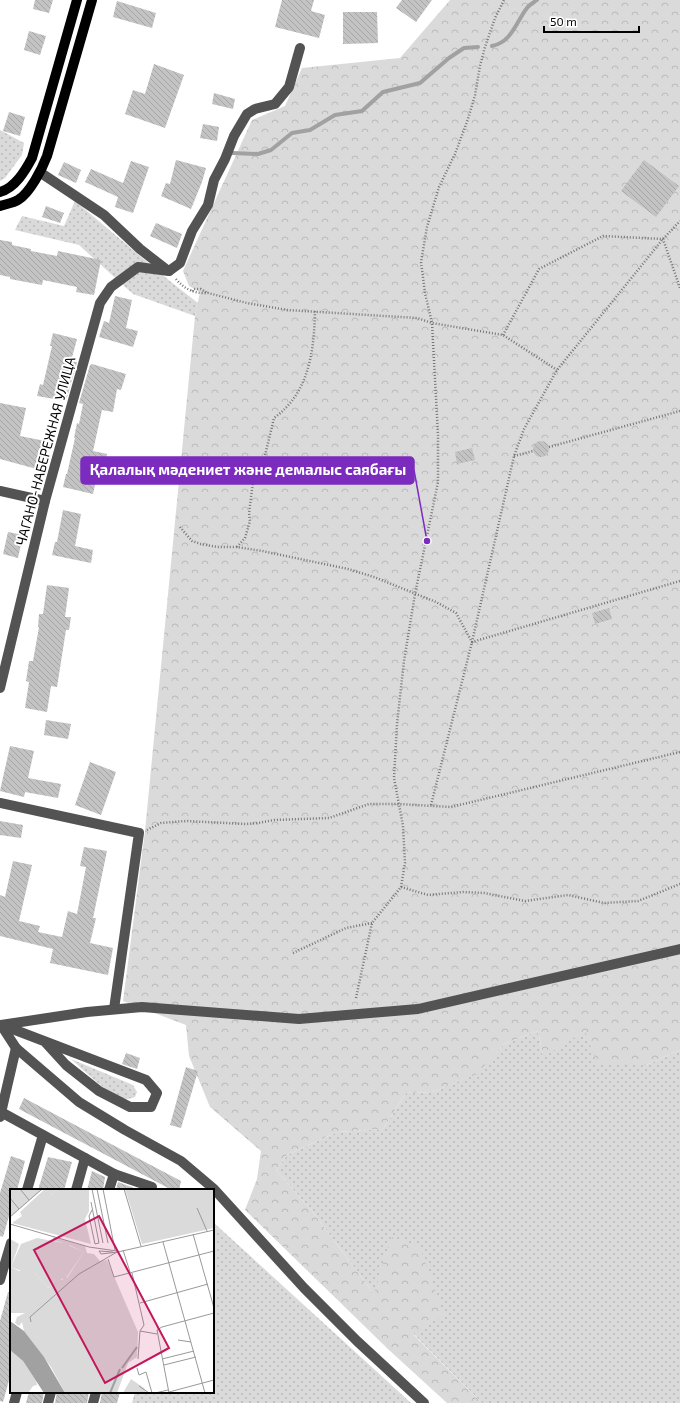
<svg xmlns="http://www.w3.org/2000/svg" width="680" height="1403" font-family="'Exo 2',sans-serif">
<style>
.grass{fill:url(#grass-dots)}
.forest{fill:url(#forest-crowns)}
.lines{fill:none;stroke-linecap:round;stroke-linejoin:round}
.stream{stroke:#a1a1a1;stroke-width:4}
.building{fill:url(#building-back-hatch)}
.path{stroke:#757575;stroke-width:2.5;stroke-dasharray:1 2;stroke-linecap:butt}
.minor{stroke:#535353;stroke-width:10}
.major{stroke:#000;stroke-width:10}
.labels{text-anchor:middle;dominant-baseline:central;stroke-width:4;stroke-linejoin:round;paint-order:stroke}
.street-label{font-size:14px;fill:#000;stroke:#fff}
.inset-river{fill:none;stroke:#a1a1a1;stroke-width:2}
.inset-road{fill:none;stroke:#999;stroke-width:1}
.view{fill:#c2185b;fill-opacity:0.15;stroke:#c2185b;stroke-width:2}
.inset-edge{fill:none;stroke:#000;stroke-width:2}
.leader{fill:none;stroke:#7b2cbf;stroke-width:1.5}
.callout-dot{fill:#7b2cbf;stroke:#fff;stroke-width:1.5}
.callout{fill:#7b2cbf;stroke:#7b2cbf;stroke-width:1.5}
.callout-label{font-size:15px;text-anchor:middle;font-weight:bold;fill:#fff}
</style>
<defs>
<pattern id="grass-dots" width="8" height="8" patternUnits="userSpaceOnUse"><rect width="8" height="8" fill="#dadada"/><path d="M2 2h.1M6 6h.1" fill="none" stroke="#b9b9b9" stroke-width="1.8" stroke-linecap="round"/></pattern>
<pattern id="forest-crowns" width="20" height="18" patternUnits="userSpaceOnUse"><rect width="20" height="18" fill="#dadada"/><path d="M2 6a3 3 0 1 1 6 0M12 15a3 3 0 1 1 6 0" fill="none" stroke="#b9b9b9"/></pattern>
<pattern id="building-back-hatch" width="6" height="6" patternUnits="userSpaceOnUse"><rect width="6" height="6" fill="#c3c3c3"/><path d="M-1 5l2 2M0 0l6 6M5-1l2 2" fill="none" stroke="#a6a6a6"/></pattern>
</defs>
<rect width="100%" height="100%" fill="#fff"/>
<g class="grass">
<path d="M0,130l24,13 -2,12 -17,23 -5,3z"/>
<path d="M75,201l96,81 27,21 -3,13 -62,-22 -54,-49 -64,-15 7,-14 42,10z"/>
<path d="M538,1031l5,25 42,-25 61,34 34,-15v353h-198l-108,-109 -62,-83 -36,-41 11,-15 50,-23 46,-3 23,-36 26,-1 44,-18 28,-30z"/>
<path d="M71,1059l62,26 4,7 -2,5c-5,2 -10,3 -16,0 -18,-9 -33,-25 -48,-38z"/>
<path d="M213,1222l185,169 13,12h-279l3,-11h78z"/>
</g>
<path class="forest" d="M450,0h230v1050l-34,15 -49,-1 -12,-33 -42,26 -5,-26 -34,13 -27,30 -45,18 -26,1 -23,36 -46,3 -50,23 -11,15 36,41 62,83 17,-57 29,10 24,68 -31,19 69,69h-35l-58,-53 -144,-140 12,-31 4,-28 -51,-44 -21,-51 -3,-31 -63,-24 22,-170 50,-515 5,-24 -11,-6 -6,-15 69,-151 33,-14 17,-38 98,-10z"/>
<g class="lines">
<g class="stream">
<path d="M492,46c20,-4 24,-24 35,-38 2,-3 6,-5 10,-8"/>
<path d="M232,153l26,1 13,-4 21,-17 18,-3 25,-15 27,-4 21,-19 37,-9 29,-25 15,-10 14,-1"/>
</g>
</g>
<g class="building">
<path d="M35,0h18l-4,13 -16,-4z"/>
<path d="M282,0h32l-3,11 14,4 -6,23 -44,-11z"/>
<path d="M402,0h30l-16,22 -20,-14z"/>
<path d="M117,1l39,12 -4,15 -39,-11z"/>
<path d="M343,12h34l1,31 -35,1z"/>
<path d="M29,31l17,5 -6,19 -16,-5z"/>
<path d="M154,64l30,11 -19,53 -40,-14 8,-24 12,4z"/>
<path d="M214,93l21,6 -2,10 -21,-5z"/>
<path d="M9,112l16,5 -5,19 -17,-5z"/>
<path d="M203,124l16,3 -2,14 -17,-3z"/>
<path d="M176,160l30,8 -4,14 -11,27 -30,-13 5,-13 4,1z"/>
<path d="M644,160l35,26 -23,31 -35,-26z"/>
<path d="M131,161l18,6 -16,46 -18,-6 3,-10 -33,-15 6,-13 32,14z"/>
<path d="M64,162l17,8 -5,13 -18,-8z"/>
<path d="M46,206l18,7 -4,10 -18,-6z"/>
<path d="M156,223l26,11 -5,14 -27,-12z"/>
<path d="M0,240l12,2v3l19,4v2l26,5 1,-5 43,9 -7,35 -18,-3 1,-5 -34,-7 -1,5 -32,-6v-2l-10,-2z"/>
<path d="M115,296l17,4 -6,28 12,3 -5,16 -34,-10 5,-16 5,2z"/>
<path d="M53,333l24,6 -6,22 6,1 -11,39 -29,-5 3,-12 3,1 9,-39h-2z"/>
<path d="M92,364l34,10 -5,16 -4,-1 -4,23 -11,-2 -9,41 14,3 -3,15 -5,-2 -6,27 -30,-7 3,-13h1l8,-36h-1l3,-15 2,1 4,-20 -4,-1 11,-38z"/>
<path d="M0,403l26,5 -6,28 30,6 -6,29 -44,-12z"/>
<circle cx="541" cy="449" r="8"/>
<path d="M472,448l3,12 -18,4 -2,-12z"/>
<path d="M63,510l18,4 -6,32 18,4 -2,13 -39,-8 3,-13h2z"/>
<path d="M8,532l15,3 -5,23 -15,-4z"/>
<path d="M47,585l22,3 -4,29h6l-2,13h-3l-9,57 -6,-1 -4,26 -22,-4 4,-26 -3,-1 3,-20h4l6,-34h-1l1,-13h4z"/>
<path d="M609,608l3,11 -17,5 -3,-11z"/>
<path d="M46,720l25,4 -3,15 -24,-4z"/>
<path d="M10,746l24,5 -6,27 33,6 -3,14 -33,-6 -1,5 -24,-6z"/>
<path d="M90,762l26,10 -15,43 -26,-10z"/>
<path d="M0,821l23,4 -2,13 -21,-3z"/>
<path d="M84,847l23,4 -14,67h3l-6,25 23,5 -5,27 -58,-12 3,-14 -53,-13v-41l5,2 8,-36 19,4 -13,56 21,5 -2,6 24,5 6,-26 9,3 9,-47 -6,-1z"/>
<path d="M126,1053l14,5 -3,11 -15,-5z"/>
<path d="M186,1067l12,4 -17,57 -11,-3z"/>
<path d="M24,1098l157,83 -2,9h-7l-153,-81z"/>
<path d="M11,1156l14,5 -8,29h-6v19l-8,28 -3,-1v-43z"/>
<path d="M48,1157l24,5 -8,28h-26z"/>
<path d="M92,1171l13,6 -2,13h-16z"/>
<path d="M118,1182l16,6 -1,2h-17z"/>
<path d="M8,1292l3,1v80l-8,29 -3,-1v-80z"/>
<path d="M29,1392h15l-2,11h-16z"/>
<path d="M57,1392h32l-2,11h-32z"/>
<path d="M102,1392h18l-3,11h-17z"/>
</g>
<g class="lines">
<g class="path">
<path d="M176,279c8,10 19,15 32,14l39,10 40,7 130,8 15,5 71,12 54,35"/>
<path d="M192,291l2,-2h7l6,4"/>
<path d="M503,335l36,-66 64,-33 60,3 17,49"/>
<path d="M549,447l131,-36"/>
<path d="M514,456l19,-5"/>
<path d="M180,527l12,14 9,3 16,3h20l25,4 86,18 26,8 62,25 20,11 16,29 208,-61"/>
<path d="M237,547l8,-9 5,-17 -1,-8 4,-31 9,-14 12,-50c35,-25 40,-66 41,-107"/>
<path d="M431,805l41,-163 42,-186 10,-27 33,-59 106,-131 17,-18"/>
<path d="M147,830l14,-7 25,-2 60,3 12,-1 16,-3 55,-2 40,-14h30l52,3 229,-55"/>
<path d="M401,887l27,8 35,-3 21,1 41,8 43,-6 36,8 34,-2 42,-17"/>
<path d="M293,953l53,-25 26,-5"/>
<path d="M356,998l16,-75 29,-36 4,-24 -2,-37 -9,-48 3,-54 7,-63 11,-67 23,-112v-47l-6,-112 -7,-30 -4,-31 6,-35 12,-40 16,-33 13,-35 7,-24 5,-29 5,-19 10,-29 9,-18"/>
</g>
<g class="minor">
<path d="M41,173l63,42 36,34 27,21"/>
<path d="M169,271l11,-8 12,-32 16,-26 6,-25 11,-21 9,-23 13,-22 8,-5 20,-5 14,-17 11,-39"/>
<path d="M0,491l45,10"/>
<path d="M0,688l45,-187 55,-198 11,-16 27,-20 31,4"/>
<path d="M0,803l139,30 -25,176"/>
<path d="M1,1025l86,-13 55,-5 157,12 119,-10 262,-60"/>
<path d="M1,1025l15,23 63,54 46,28 56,31 33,28 90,99 53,53 67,62"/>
<path d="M2,1025l144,55 11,13 -6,14h-21l-31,-16 -33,-26 -21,-23"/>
<path d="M1,1112l113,62"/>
<path d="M0,1117l16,-69"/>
<path d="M27,1190l16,-55"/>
<path d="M76,1190l9,-32"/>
<path d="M109,1190l5,-16 38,13 -1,3"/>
<path d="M0,1280l11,-37"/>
<path d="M14,1403l3,-11"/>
<path d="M48,1403l3,-11"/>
<path d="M93,1403l3,-11"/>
</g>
<g class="major">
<path d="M0,192c15,-4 25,-21 32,-34l45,-158"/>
<path d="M0,206c6,-2 13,-3 18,-6 12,-7 24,-31 29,-44l45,-156"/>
</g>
</g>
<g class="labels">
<g class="street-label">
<text transform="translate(45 451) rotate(-75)">ЧАГАНО-НАБЕРЕЖНАЯ УЛИЦА</text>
</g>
</g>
<g transform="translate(10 1189)">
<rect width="204" height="204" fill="#fff"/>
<path d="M35,0l7,6 5,-6h32v22l-4,8 6,25 -79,-21 10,-7 -2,-4zM27,49l26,5 21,9 -18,26 -11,2 -7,8 -13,-15h-8l-16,-6 10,-23z" fill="#dadada"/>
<path d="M43,48l32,9 2,7 7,1 6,7 7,-1 31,72 -1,25 -9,6 -11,30h-52l-14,-26 -27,-36 -2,-9 -3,4 -4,-3 2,-6 8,-4h-15v-74l9,5 -8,23 8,4 4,-2 4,4h8l13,15 7,-8 4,-2 3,2 3,-4 2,2 17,-26 -15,-7 1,6 -3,1 -6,-6 2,-3 -10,-3zM0,161l13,11 13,20 1,4 -4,1 -5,7h-18z" fill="#dadada"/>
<path d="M115,0h89v39l-72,16z" fill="#dadada"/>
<path d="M0,0h47l-5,6 -7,-6 -6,3 -29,25z" fill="#dadada"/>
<path d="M121,190l13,9 2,5h-23z" fill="#dadada"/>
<path d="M0,132l14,10 20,26 21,36h-21l-21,-32 -13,-11z" fill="#a1a1a1"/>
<path class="inset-river" d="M0,142l23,20 5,1 -2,8 22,33M0,153l15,16 23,35M112,179l15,-21M100,204l10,-24"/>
<path class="inset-road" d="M10,0l9,11M82,0l11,54M87,0l11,54M93,0l12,61M114,0l17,57M0,9l9,11M81,13l8,41 -4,1 -6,-28 3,-6M187,19l10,23M0,28l32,-28M0,35l79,23 28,4M183,45l21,74M153,53l42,151M113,61l7,22M103,63l-14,-1 2,3 17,-2 96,-22M98,70l6,18 100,-26M122,84l12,52 -4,6M130,114l68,-19M21,133l-1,-5 49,-43 38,-22M130,142l17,3M168,151l13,2M128,170l2,-28M152,170l32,-8M154,176l32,-8M127,179l2,7 7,-3 6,21M129,197l10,7M159,203l45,-12M145,204l13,-3M159,204l-12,-63 5,-3 52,-14"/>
<path class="view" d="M89,27l70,132 -64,35 -71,-133z"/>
<rect width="204" height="204" class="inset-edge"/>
</g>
<path class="leader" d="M427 541L414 470"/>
<circle class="callout-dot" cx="427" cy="541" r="4"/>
<rect class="callout" x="81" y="457" width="333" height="27" rx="4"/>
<g class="callout-label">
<text x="248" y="475">Қалалық мәдениет және демалыс саябағы</text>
</g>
<path d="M544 26v6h95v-6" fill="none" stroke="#000000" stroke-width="2"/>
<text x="550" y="26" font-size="12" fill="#000000" stroke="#ffffff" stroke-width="3" paint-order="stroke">50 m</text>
</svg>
